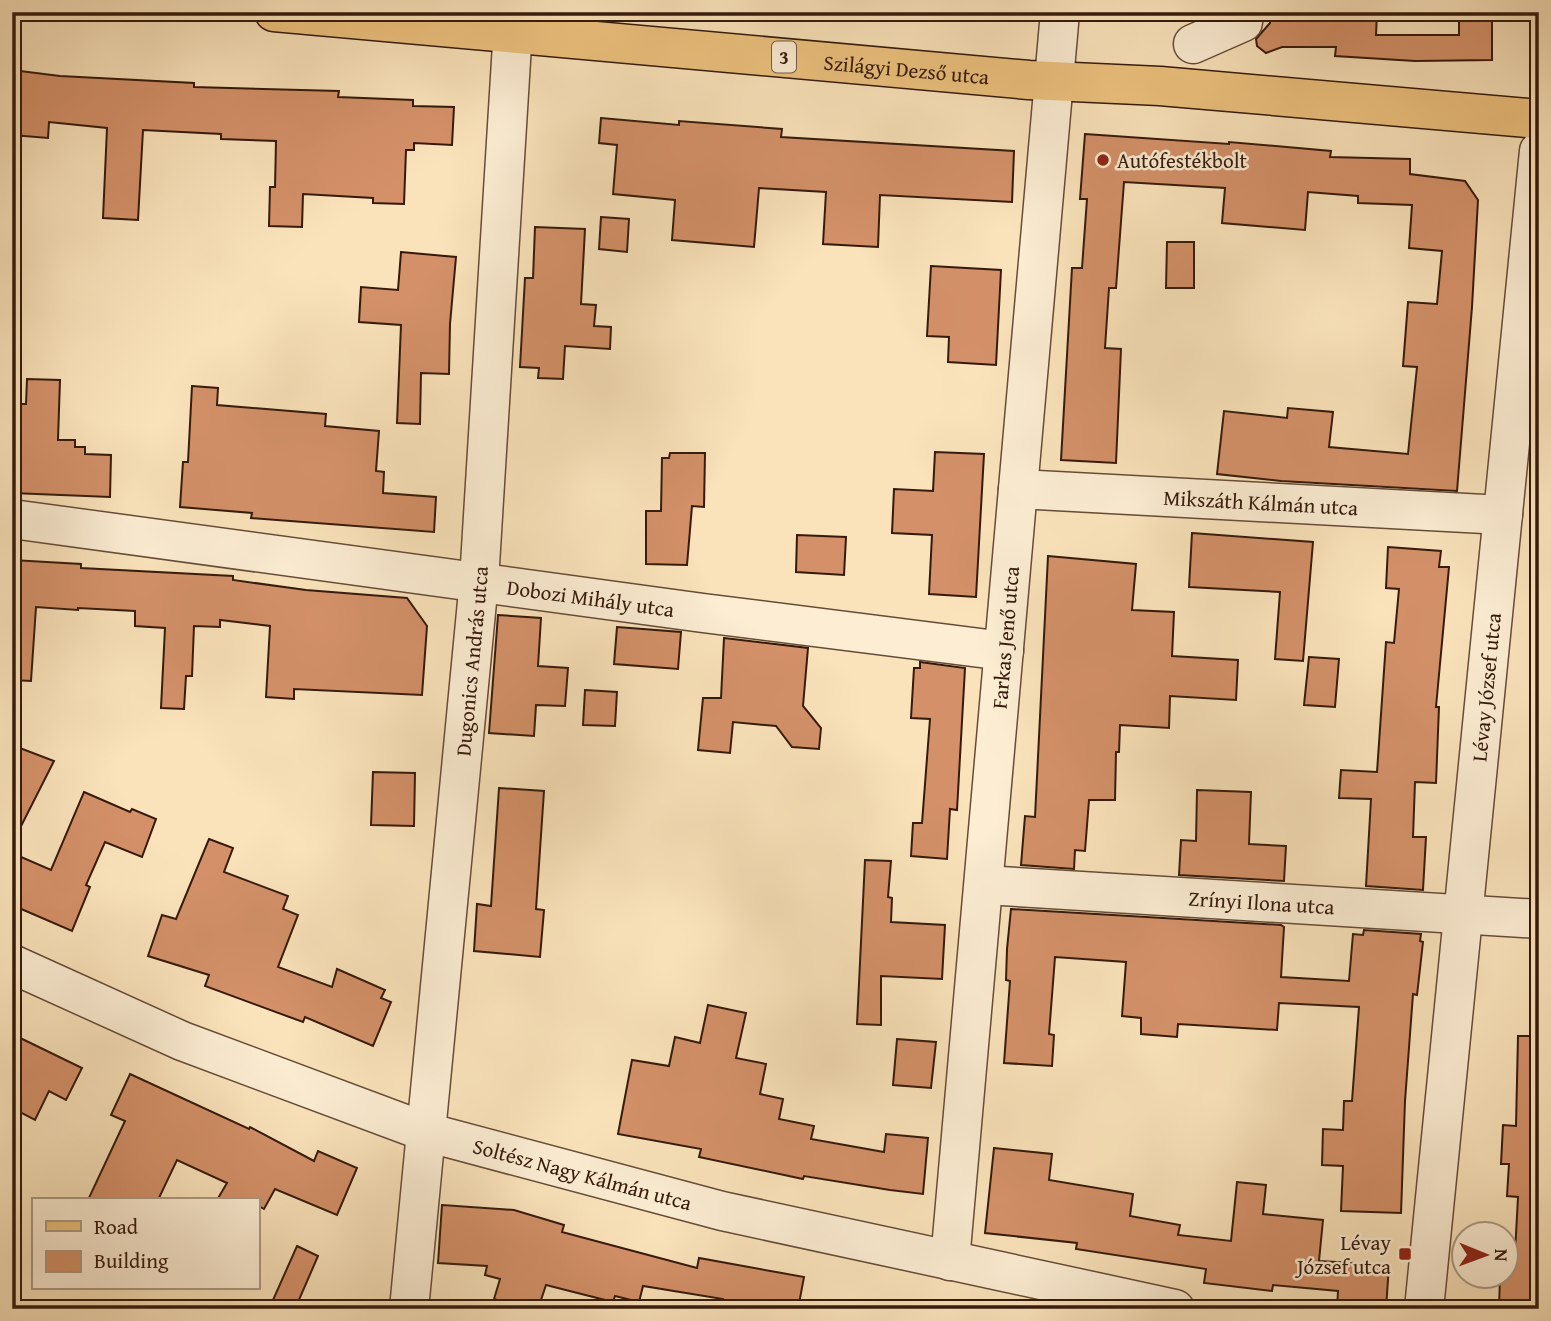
<svg xmlns="http://www.w3.org/2000/svg" width="1551" height="1321" font-family="'Gentium Book Plus',serif">
<style>
.building{fill:#d49169;stroke:#351a0c;stroke-width:2}
.lines{fill:none;stroke-linecap:round;stroke-linejoin:round}
.minor-casing{stroke:#664c38;stroke-width:41}
.major-casing{stroke:#351a0c;stroke-width:41}
.minor{stroke:#fcedd3;stroke-width:38}
.major{stroke:#edc27e;stroke-width:38}
.poi-dot{fill:#8f2418;stroke:#fcedd3;stroke-width:2.5}
.labels{text-anchor:middle;dominant-baseline:central;stroke-width:5;stroke-linejoin:round;paint-order:stroke}
.shield{fill:#fcedd3;stroke:#715948;stroke-width:2}
.shield-label{font-size:19px;font-weight:bold;fill:#351a0c}
.street-label{font-size:21px;fill:#351a0c;stroke:#fcedd3}
.poi-label{font-size:21px;fill:#351a0c;stroke:#fcedd3;text-anchor:start}
</style>
<rect width="100%" height="100%" fill="#fae3bb"/>
<filter id="stains"><feTurbulence type="fractalNoise" baseFrequency=".00286" numOctaves="4"/><feColorMatrix values="0 0 0 0 .2 0 0 0 0 .09 0 0 0 0 .02 0 0 0 .5 -.17"/></filter>
<radialGradient id="worn" r=".72"><stop offset=".6" stop-color="#630" stop-opacity="0"/><stop offset="1" stop-color="#630" stop-opacity=".3"/></radialGradient>
<g class="building">
<path d="M1279,12h98l-1,23h83v-23h33v48l-77,1 -80,-5 1,-9h-54l-16,6 -9,-7 -1,-7 14,-16v-7h9z"/>
<path d="M12,70l48,6 134,7v4l145,4 -1,6 75,3v6l41,1 -2,38 -38,-2v7h-8l-2,54 -31,-1v-5l-70,-4 -1,33 -33,-1 1,-39h5l1,-46 -55,-2v-5l-78,-4 -5,90 -35,-2 4,-90 -58,-6 -1,16 -36,-3z"/>
<path d="M601,118l78,7v-4l103,8 -1,8 233,14 -2,51 -132,-7 -2,52 -55,-3 3,-52 -67,-4 -5,59 -82,-7 3,-40 -62,-6 4,-49 -18,-2z"/>
<path d="M1085,134l144,10v-2l102,9 -1,6 80,2v15l55,7 13,19 -6,107 -15,184 -176,-10 -64,-7 7,-63 63,7 1,-10 45,4 -4,35 79,7 9,-87 -14,-1 5,-64 29,2 5,-53 -33,-3 3,-43 -54,-2v-7l-50,-4 -3,38 -83,-7 3,-35 -101,-6 -8,106h-7l-4,60 16,1 -5,114 -55,-3 11,-192h10l5,-69h-7z"/>
<path d="M601,217l28,2 -2,33 -28,-3z"/>
<path d="M535,227l50,2 -4,75 15,1 -2,21 17,1 -1,22 -45,-3 -2,33 -25,-1 1,-10 -19,-1 5,-89h8z"/>
<path d="M1167,242h27v46h-28z"/>
<path d="M401,252l55,5 -6,67 -1,50 -28,-1 -1,51 -23,-1 4,-98 -42,-3 2,-35 37,3z"/>
<path d="M931,266l70,4 -5,95 -48,-3 1,-25 -22,-1z"/>
<path d="M27,379l33,1 -2,60h17v7h10v7l26,1 -1,42 -98,-4v-58h3l1,-31h10z"/>
<path d="M192,386l26,2 -1,17 109,9 -1,12 54,5 -3,40 8,1 -1,21 53,4 -2,35 -183,-14 1,-5 -72,-6 3,-45h5z"/>
<path d="M935,452l49,2 -8,143 -47,-3 3,-59 -40,-2 2,-44 39,2z"/>
<path d="M670,453h35l-1,54 -12,-1 -5,59 -41,-1v-53h15l1,-53h7z"/>
<path d="M1192,533l121,9 -10,119 -28,-2 5,-67 -91,-5z"/>
<path d="M797,535l49,2 -2,38 -48,-3z"/>
<path d="M1388,547l53,4 -2,16h10l-13,140h3l-3,76 -21,-1 -2,55h13l-3,53 -57,-4 5,-87 -32,-1 2,-28 36,2 9,-130 8,1 5,-54 -13,-1z"/>
<path d="M1048,556l88,8 -4,46 42,2 -2,44 66,4 -2,40 -66,-4 -1,32 -49,-3 -1,27h-3l-1,48h-26l-4,51 -10,-1 -1,19 -53,-4 4,-49 10,1z"/>
<path d="M12,560l69,4v4l152,8v4l73,10 101,8 20,28 -5,69 -128,-6v10l-28,-2 4,-71 -50,-6v7l-26,-1 -2,50h-6l-2,33 -23,-1 4,-80 -30,-2v-15l-57,-3v2l-42,-3 -5,74 -19,-1z"/>
<path d="M498,615l43,3 -3,48 30,2 -3,38 -29,-1 -2,31 -45,-3z"/>
<path d="M617,627l64,5 -3,37 -64,-5z"/>
<path d="M724,638l84,10 -5,58 18,22 -2,21 -27,-2 -16,-21 -43,-4 -3,31 -32,-3 5,-52h18z"/>
<path d="M1309,657l30,2 -4,48 -31,-2z"/>
<path d="M920,662l45,6 -8,142 -7,-1 -3,50 -36,-3 2,-33h9l8,-104 -19,-1 3,-50h6z"/>
<path d="M585,690l32,2 -2,34 -32,-1z"/>
<path d="M12,745l42,16 -42,83z"/>
<path d="M373,772l42,1 -1,53 -43,-1z"/>
<path d="M499,788l45,3 -8,118 8,1 -4,47 -66,-6 3,-47 14,2z"/>
<path d="M1197,790l54,2 -2,52 37,2 -2,35 -105,-6 2,-35 15,1z"/>
<path d="M84,792l46,20 2,-3 24,10 -14,38 -37,-15 -19,43 4,2 -18,44 -60,-26v-52l39,17z"/>
<path d="M209,839l24,9 -9,24 64,24 -5,13 15,6 -20,52 54,20 5,-18 48,21 -4,8 10,4 -18,44 -68,-29 -2,5 -98,-36 4,-11 -61,-19 14,-41 14,4z"/>
<path d="M865,860l26,1 -3,36 4,1 -1,24 54,3 -3,54 -61,-3v49l-24,-1z"/>
<path d="M1011,909l270,16 3,2 -3,50 68,4 4,-47 10,1 1,-5 57,4 -1,7 3,1 -6,53 -4,-1 -8,107 -4,112 -60,-2 2,-45 -21,-1 1,-36 20,1 1,-29h8l7,-94 -80,-4 -2,27 -99,-6 -1,13 -36,-3v-16l-19,-2 4,-54 -71,-5 -6,77 5,1 -2,31 -48,-3 6,-82 -4,-1 1,-31z"/>
<path d="M708,1005l38,8 -10,45 30,6 -6,30 23,5 -4,20 35,7 -3,13 73,13 2,-18 42,4 -5,56 -33,-4 -86,-14 -1,3 -104,-22 2,-8 -83,-15 14,-74 37,6 6,-29 25,6z"/>
<path d="M12,1034l70,34 -16,32 -17,-9 -14,29 -23,-12z"/>
<path d="M1518,1036h21v273h-40l1,-33h6v-23h9l3,-56 -11,-1 2,-32h-8l2,-39 13,1z"/>
<path d="M897,1039l39,3 -5,46 -38,-3z"/>
<path d="M130,1074l119,55 1,-2 64,34 4,-10 39,17 -20,47 -62,-26 -11,20 -7,-4v-5h-40l10,-17 -50,-23 -19,40h-70l37,-79 -14,-6z"/>
<path d="M994,1148l58,6 -3,26 84,14 -3,22 50,9 -2,10 53,6 6,-59 29,3 -3,29 60,6 -4,41 70,4 -3,44h-49l1,-18 -65,-6 -1,6 -68,-8 2,-14 -130,-20 1,-6 -92,-10z"/>
<path d="M442,1205l72,5 50,15 -2,7 135,36 2,-10 105,19 -6,32h-76l1,-10 -80,-13 -4,16 -24,-6 -2,6 -67,-17 -8,24h-12l-32,-10 6,-20 -15,-4 2,-9 -49,-3z"/>
<path d="M297,1246l21,10 -23,53h-26z"/>
</g>
<g class="lines">
<g class="minor-casing">
<g id="minor">
<path d="M1193,44l50,-22 1,-10"/>
<path id="s1" d="M1018,489l485,26"/>
<path id="s2" d="M12,519l691,94 301,38"/>
<path id="s3" d="M984,885l555,34"/>
<path id="s4" d="M12,964l170,77 244,91 296,79 453,98"/>
<path id="s5" d="M950,1261l110,-1249"/>
<path id="s6" d="M409,1309l70,-728 35,-569"/>
<path id="s7" d="M1424,1309l115,-1158"/>
</g>
</g>
<g class="major-casing">
<g id="major">
<path id="s8" d="M274,12l755,68 131,6 379,33"/>
</g>
</g>
<use href="#minor" class="minor"/>
<use href="#major" class="major"/>
</g>
<g class="poi-dot">
<circle cx="1103" cy="160" r="7"/>
<rect x="1398" y="1247" width="14" height="14" rx="3.5"/>
</g>
<g class="labels">
<rect class="shield" x="772" y="41.5" width="24" height="31" rx="5"/>
<g class="shield-label">
<text x="784" y="57">3</text>
</g>
<g class="street-label">
<text stroke="none"><textPath href="#s8" startOffset="635">Szilágyi Dezső utca</textPath></text>
<text stroke="none"><textPath href="#s1" startOffset="243">Mikszáth Kálmán utca</textPath></text>
<text stroke="none"><textPath href="#s2" startOffset="584">Dobozi Mihály utca</textPath></text>
<text stroke="none"><textPath href="#s5" startOffset="626">Farkas Jenő utca</textPath></text>
<text stroke="none"><textPath href="#s6" startOffset="651">Dugonics András utca</textPath></text>
<text stroke="none"><textPath href="#s7" startOffset="625">Lévay József utca</textPath></text>
<text stroke="none"><textPath href="#s3" startOffset="278">Zrínyi Ilona utca</textPath></text>
<text stroke="none"><textPath href="#s4" startOffset="609">Soltész Nagy Kálmán utca</textPath></text>
</g>
<g class="poi-label">
<text x="1117" y="160">Autófestékbolt</text>
<text x="1391" y="1242" text-anchor="end">Lévay<tspan x="1391" dy="24">József utca</tspan></text>
</g>
</g>
<rect width="1551" height="1321" fill="none" stroke="#fae3bb" stroke-width="42"/>
<rect x="14" y="14" width="1523" height="1293" fill="none" stroke="#351a0c" stroke-width="3.5"/>
<rect x="21" y="21" width="1509" height="1279" fill="none" stroke="#351a0c" stroke-width="2"/>
<rect x="32" y="1198" width="228" height="91" fill="#fcedd3" stroke="#ac9983" stroke-width="2"/>
<rect x="46" y="1221" width="35" height="10" fill="#edc27e" stroke="#ac9983" stroke-width="2"/>
<text x="94" y="1234" font-size="21" fill="#351a0c">Road</text>
<rect x="46" y="1251" width="35" height="21" fill="#d49169" stroke="#ac9983" stroke-width="2"/>
<text x="94" y="1268" font-size="21" fill="#351a0c">Building</text>
<g transform="translate(1485 1255) rotate(91)"><circle r="33" fill="#fcedd3" stroke="#ac9983" stroke-width="2"/>
<path d="M0-5L12 26L0 18L-12 26Z" fill="#8f2418"/>
<text y="-10" font-size="19" font-weight="bold" text-anchor="middle" fill="#351a0c">N</text>
</g>
<rect width="100%" height="100%" filter="url(#stains)"/>
<rect width="100%" height="100%" fill="url(#worn)"/>
</svg>
